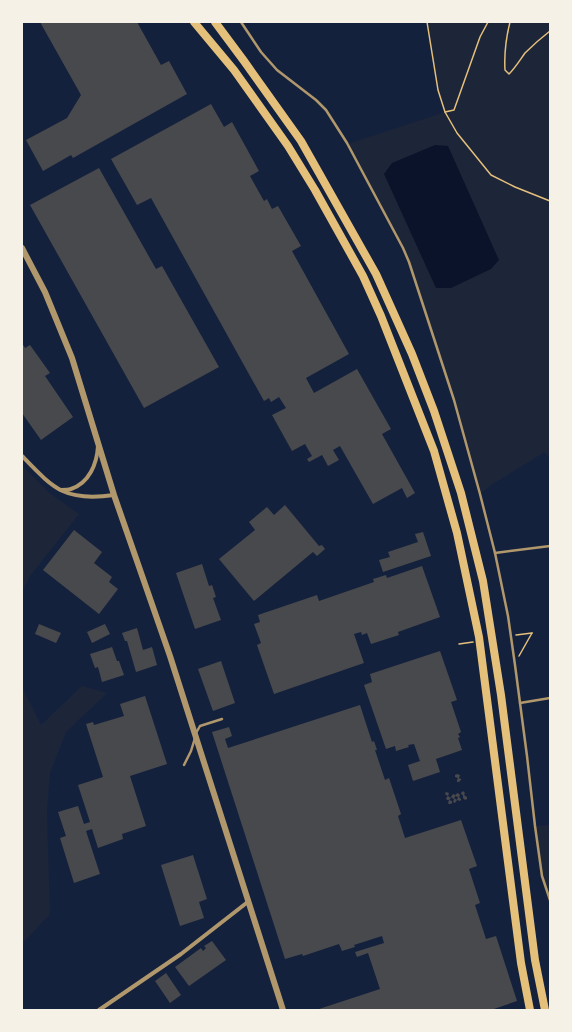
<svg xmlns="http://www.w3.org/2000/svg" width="572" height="1032" font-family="'PT Serif',serif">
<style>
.green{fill:#1d2539}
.water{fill:#0b132b}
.building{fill:#48494c}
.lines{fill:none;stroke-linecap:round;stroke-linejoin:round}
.path{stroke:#e5c07b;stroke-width:1.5}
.service{stroke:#b1986c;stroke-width:2.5}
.minor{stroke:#b1986c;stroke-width:4}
.tertiary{stroke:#b1986c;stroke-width:6}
.trunk{stroke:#e5c07b;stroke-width:8}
</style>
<rect width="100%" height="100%" fill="#14213d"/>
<g class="green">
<path d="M427,22h123v438l-5,-8 -54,33 -11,9 -26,-94 -45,-138 -21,-43 -40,-75 97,-32 -7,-22z"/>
<path d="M22,465l26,27 31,22 -49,62 -8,16z"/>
<path d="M82,686l25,7 -41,39 -16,41 -3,40 3,101 -28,30v-257l19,38z"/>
<path d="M550,825v75l-8,-24 -7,-50z"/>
</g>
<path class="water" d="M435,145l13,1 51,114 -8,9 -40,19h-15l-52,-114 8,-11z"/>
<g class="building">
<path d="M40,22h97l24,43 8,-4 18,33 -114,64 -2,-3 -28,16 -17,-31 41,-22 14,-23z"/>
<path d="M211,104l13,23 8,-5 27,49 -9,5 14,25 3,-2 5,10 6,-3 23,40 -9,5 57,103 -43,24 8,15 43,-24 34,60 -9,5 33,59 -8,5 -5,-10 -29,16 -33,-58 -7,4 6,10 -11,6 -6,-11 -13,7 -2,-3 5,-3 -7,-12 -13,7 -20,-36 14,-7 -7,-11 -8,5 -2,-4 -5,3 -113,-203 -14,7 -26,-46z"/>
<path d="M99,168l57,101 6,-3 57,101 -75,41 -114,-203z"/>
<path d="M22,343l3,5 5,-3 20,28 -5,3 28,41 -32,23 -19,-27z"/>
<path d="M285,505l34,41 3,-1 3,4 -8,7 -4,-4 -59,49 -35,-42 36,-29 -6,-8 18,-15 7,8z"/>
<path d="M74,530l28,22 -8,11 18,14 -3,5 9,7 -19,25 -56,-44z"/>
<path d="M423,532l8,24 -48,16 -4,-12 11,-3 -2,-5 30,-10 -3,-8z"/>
<path d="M202,564l7,22 3,-1 4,12 -3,1 8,22 -26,9 -19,-56z"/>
<path d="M422,566l18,51 -42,15 1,3 -28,9 -4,-11 -5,2 -1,-3 -7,2 10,29 -90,31 -17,-49 4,-2 -7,-19 6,-2 -2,-7 59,-20 2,6 55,-19 -1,-3 13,-4 1,3z"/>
<path d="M39,624l22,9 -5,10 -21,-9z"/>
<path d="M105,624l5,10 -18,9 -5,-11z"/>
<path d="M137,628l6,22 9,-3 5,18 -21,7 -9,-31h-2l-3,-8z"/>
<path d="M112,647l5,14h2l5,14 -22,7 -4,-15 -3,1 -5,-14z"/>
<path d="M440,651l17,49 -6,2 10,30 -3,2 2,3 -2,1 4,12 -26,9 4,13 -27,9 -5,-16 12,-4 -6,-17 -6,1 1,2 -13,4 -1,-5 -9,3 -22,-64 8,-3 -2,-8z"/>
<path d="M221,661l14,42 -22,8 -15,-42z"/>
<path d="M145,696l22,68 -37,12 16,50 -24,8 1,5 -25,9 -6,-19 -6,2 14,43 -26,9 -14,-45 6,-2 -8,-24 20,-6 6,18 6,-2 -12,-37 25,-8 -17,-53 7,-2 1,3 30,-9 -4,-12z"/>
<path d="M360,705l12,37 2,-1 3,9h-2l10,30 4,-2 12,36 -3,2 7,22 56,-18 16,46 -8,3 11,34 -5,2 11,34 10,-3 21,65 -26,9h-175l64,-21 -12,-36 -11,4 -2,-5 29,-9 -2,-7 -28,9 1,2 -13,4 -3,-7 -36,12 -1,-2 -17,5 -73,-227 17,-5 3,9 -7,3 3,9z"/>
<path d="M457,774l3,1 -1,3 2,1v1l-2,2h-2v-2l1,-2 -3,-1v-2z"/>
<path d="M463,791l2,2 -1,2 3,2v2l-2,1 -2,-2v-3h-1l-1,-2z"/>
<path d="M446,792l3,1 -1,3 3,2 -2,2 3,1v2l-1,1h-2l-1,-1 1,-3h-2l-1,-2 2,-2 -2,-1 -1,-1z"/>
<path d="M458,793l2,2 -1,2 2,2v1l-1,1 -3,-1 1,-3 -3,-1 1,-2z"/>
<path d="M453,794l2,1v2l-1,1 3,2 -2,3 -2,-1 1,-3 -2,-1 -1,-1z"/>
<path d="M193,855l14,44 -8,3 5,16 -24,8 -19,-61z"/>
<path d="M212,941l14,19 -37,26 -14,-19 26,-19 2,3 3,-3 -2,-2z"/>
<path d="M166,973l15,22 -11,8 -15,-22z"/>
</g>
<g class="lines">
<g class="path">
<path d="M427,22l11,68 7,22 12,21 34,42 24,12 35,14"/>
<path d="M510,22c-4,16 -6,31 -5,48l4,4c6,-6 11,-14 16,-21 8,-8 16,-15 25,-22"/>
<path d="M445,112l9,-2 26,-73 8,-15"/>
<path d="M516,635l16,-2"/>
<path d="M459,644l14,-2"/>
<path d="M519,656l13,-23"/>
</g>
<g class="service">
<path d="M241,22l20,30 16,18 39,30 10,10 21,33 56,105 6,14 45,138 26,94 15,59 13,63 7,49 12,91 8,70 7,50 8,24"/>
<path d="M495,553l55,-7"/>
<path d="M520,703l30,-5"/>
<path d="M196,733l4,-7 22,-7"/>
<path d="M184,765l7,-14 4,-13"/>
</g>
<g class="minor">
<path d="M22,456c32,33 43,46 92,39"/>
<path d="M61,490c3,0 7,0 10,-1 18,-6 26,-25 27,-43"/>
<path d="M99,1010l82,-56 68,-53"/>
</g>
<path class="tertiary" d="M22,248l23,44 27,66 42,137 56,161 113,354"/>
<g class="trunk">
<path d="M194,22l40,48 54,76 27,44 48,86 18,40 53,135 23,82 22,104 42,326 9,47"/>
<path d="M215,22l29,39 57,80 75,133 36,80 22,57 27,82 22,88 18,114 34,265 10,50"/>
</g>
</g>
<rect width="572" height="1032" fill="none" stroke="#f6f1e7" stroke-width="46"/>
</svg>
